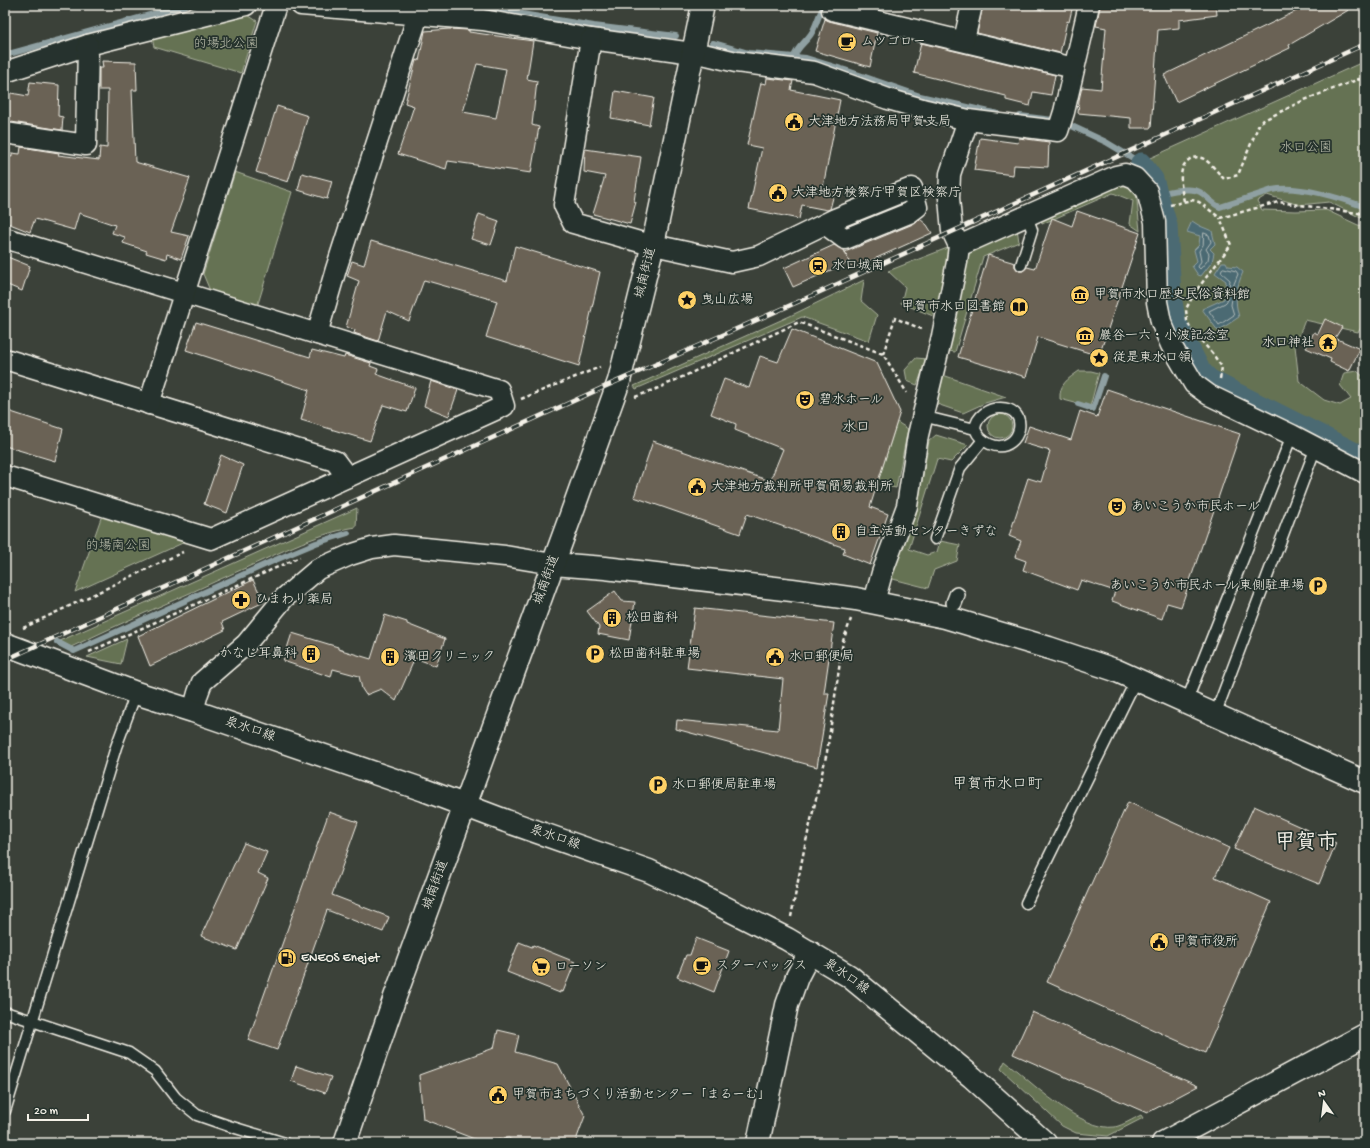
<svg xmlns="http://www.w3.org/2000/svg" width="1370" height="1148" font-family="'Gochi Hand','Klee One',sans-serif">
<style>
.green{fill:#657253;stroke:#acb29e}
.water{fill:#4c6a73;stroke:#8fa0a2}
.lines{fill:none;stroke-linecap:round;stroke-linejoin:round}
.shore{stroke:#b1bbb9;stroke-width:1}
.stream{stroke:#8fa0a2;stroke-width:6}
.canal{stroke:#4c6a73;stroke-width:21}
.building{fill:#6b6254;stroke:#f4f1e8;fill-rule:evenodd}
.service-casing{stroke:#f4f1e8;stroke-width:13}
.pedestrian-casing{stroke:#f4f1e8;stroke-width:18}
.minor-casing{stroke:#f4f1e8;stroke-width:23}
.tertiary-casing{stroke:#f4f1e8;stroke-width:25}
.secondary-casing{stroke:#f4f1e8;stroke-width:25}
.path{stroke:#f4f1e8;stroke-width:2.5;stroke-dasharray:4 3;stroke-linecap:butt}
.service{stroke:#26332d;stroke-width:10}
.pedestrian{stroke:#26332d;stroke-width:15}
.minor{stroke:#26332d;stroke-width:20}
.tertiary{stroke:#26332d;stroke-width:22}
.secondary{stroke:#26332d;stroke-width:22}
.rail-casing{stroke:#f4f1e8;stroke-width:4.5}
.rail{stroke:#26332d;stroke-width:3;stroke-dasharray:9;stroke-linecap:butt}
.labels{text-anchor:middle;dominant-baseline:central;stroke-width:3.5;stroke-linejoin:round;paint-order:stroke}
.poi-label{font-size:13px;fill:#f4f1e8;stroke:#26332d;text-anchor:start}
.park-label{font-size:13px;fill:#bbbeac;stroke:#26332d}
.street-label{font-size:13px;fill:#f4f1e8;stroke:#26332d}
.neighbourhood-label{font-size:14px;fill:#f4f1e8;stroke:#26332d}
.quarter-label{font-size:15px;fill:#f4f1e8;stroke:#26332d}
.town-label{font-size:21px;font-weight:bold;fill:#f4f1e8;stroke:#26332d}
</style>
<rect width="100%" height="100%" fill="#3b4139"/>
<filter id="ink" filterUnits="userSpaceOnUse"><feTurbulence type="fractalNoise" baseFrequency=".025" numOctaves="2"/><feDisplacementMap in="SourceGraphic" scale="8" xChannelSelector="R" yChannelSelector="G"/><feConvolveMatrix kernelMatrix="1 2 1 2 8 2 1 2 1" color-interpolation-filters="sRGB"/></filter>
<g filter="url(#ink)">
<g class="green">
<path d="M246,14l11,7 -16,52 -87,-26 -2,-10z"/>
<path d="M1365,61v159l-36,-18 -30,3 -32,-10 -10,6 5,9 34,1 30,-1 32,15 7,1v97l-7,9 -53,-12 -10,26 4,35 25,19 16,5 11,-6 -11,-14 4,-12 13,-2 8,7v85l-121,-58 -47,-30 -28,-60 -3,-33 -13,-99 -12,-21z"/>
<path d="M235,172l57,20 -35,115 -46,-14 -8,-19z"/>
<path d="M1120,182l16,9 4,40 -10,-7 3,-23 -20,-8 -71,31 -2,-8z"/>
<path d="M895,202l6,3v7l-56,22 -6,-7z"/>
<path d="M1017,228l2,14 -36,15 -28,95 -7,-1 22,-103z"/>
<path d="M950,247l-2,19 -15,50 -32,-13 4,-16 -17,-16z"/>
<path d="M864,280l-3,21 16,14 -8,26 -67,-24 -166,72 -2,-3 156,-70z"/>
<path d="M916,358l11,1 -10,26 -10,-4 -2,-11z"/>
<path d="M1079,371h12l8,2 -9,34 -30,-8c-1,-15 8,-20 19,-28z"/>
<path d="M940,374l66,23 -21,6 -22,10 -29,-10z"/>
<circle cx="1000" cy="426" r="12"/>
<path d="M897,422l11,7 -12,59 -19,-4z"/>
<path d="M936,435l32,10 -17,17 -14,-3 -28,90 18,6 10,-3 3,-11 20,4 -3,16 -23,9 -6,18 -39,-10 27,-64 13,-73z"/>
<path d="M357,508l-1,19c-43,7 -82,29 -122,46 -54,25 -109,48 -163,74l-11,-6z"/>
<path d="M102,515l85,26 -112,51z"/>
<path d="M127,639l-6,25 -34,-7z"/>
<path d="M1005,1061c25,20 77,71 110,66 8,-2 18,-8 26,-12l2,3 -35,18 -32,-3 -14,-7 -61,-57z"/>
</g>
<g class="water">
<path d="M1192,221l8,5 12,5 3,13 -5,5 4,4 -2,9 -11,14 -3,-1 -6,-9 5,-5 -3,-11 5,-5 1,-9 -13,-4z"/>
<path d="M1222,262h4l2,4 9,1 6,5c-7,16 -9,28 -4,45l-21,14 -16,-22 22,-10 2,-18 -11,-8z"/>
</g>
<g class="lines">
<g class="shore">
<path d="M1204,233l5,2 2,7 -5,7 3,5 -1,6 -8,9 -2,-2 3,-6 -2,-10 4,-6z"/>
<path d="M1224,268l12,3 2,3 -4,10 -3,21 3,10 -15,10 -10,-14 16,-8 2,-2 3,-21 -9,-8 1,-3z"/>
</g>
<g class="stream">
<path d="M469,5l125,21 82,10"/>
<path d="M713,43l35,10 58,5 39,12 75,26 78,18"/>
<path d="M5,55l181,-50"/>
<path d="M794,57c3,-10 11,-14 17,-23 6,-9 7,-20 14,-29"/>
<path d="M1020,116l41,5 45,21 35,21"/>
<path d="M1158,194c11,-2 32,-8 42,-2 7,4 12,12 20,15l52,-17c26,-6 68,8 93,17"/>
<path d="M1078,404l15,5 11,-33"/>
<path d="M57,642l17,9 199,-90 43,-18 32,-10"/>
</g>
<path class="canal" d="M1141,163l12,16 14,46 4,70 4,25 25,50 9,9 27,14 129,65"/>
</g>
<g class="building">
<path d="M983,5h43l16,5 1,-5h30l-4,17 -2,-1 -7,32 -83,-20z"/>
<path d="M1103,5h113l1,10 -38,5v8l-21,2 -7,98h-20v-10l-53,-5 1,-13 3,-13 19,2 5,-61 -10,-2 4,-19z"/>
<path d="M1309,5h48l-68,40 1,3 -114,54 -12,-27z"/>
<path d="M825,19l4,2 48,12 -7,34 -55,-16z"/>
<path d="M449,29l20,1v2l64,9 -6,38 10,2 -5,44 7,2 -8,46 -83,-12 -2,8 -48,-15 16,-48 -9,-3 11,-43 3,1 6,-30zM477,64l29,5 -10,49 -33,-6z"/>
<path d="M921,43l134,32 -4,20 -18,-3 -3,14 -24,-6v-4l-92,-23z"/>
<path d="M102,61l34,1 1,28h-5l3,72 55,16 -19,54 18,4 -8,23 -14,-5 -1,5 -20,-6 1,-2 -24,-8 2,-6 -13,-4 3,-8 -36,-12 -5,17 -39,-11 -5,13 -25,-10v-67l7,2v-4l8,1 1,-7 38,6 -1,2 41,5 1,-13 7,1 1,-58h-9v-22h4z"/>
<path d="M767,78l26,3 -2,9 49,10 -17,87 12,3 -5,19 -3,1 -25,-5 -3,14 -50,-10 13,-61 -15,-3 14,-62 5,1z"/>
<path d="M30,82l29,3 -1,31 5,1 -1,13 -57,-9v-29l23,4z"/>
<path d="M615,91l39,7 -5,27 -38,-7z"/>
<path d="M277,106l31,10 -20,66 -32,-10z"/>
<path d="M980,138l38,5 1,-5 30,4 -1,25 -34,-2 -1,10 -39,-5z"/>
<path d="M585,149l56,8 -7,44 2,1 -6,22 -37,-10 12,-38 -21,-4z"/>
<path d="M302,173l30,8 -5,18 -29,-9z"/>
<path d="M1077,211l63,22 -41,123 -61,-19 -12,40 -68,-20 30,-102 27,8v4l4,4h4l4,-4 8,2 17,-51 20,8z"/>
<path d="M479,214l20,7 -8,24 -20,-6z"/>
<path d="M920,219l7,6 5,8 -80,36 -7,-17 68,-28z"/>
<path d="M371,241l136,40 8,-35 85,26 -21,94 -93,-29 11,-36 -73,-21 -15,41 -22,-10 -9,30 -24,-8 1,-3 -9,-3 13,-46 -12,-5 5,-15 12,4z"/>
<path d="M834,245l10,5 5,12 -56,25 -9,-19z"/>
<path d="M5,256l25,10 -8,25 -17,-7z"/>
<path d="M1325,319l17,8 -7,11 25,11 -11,22 -19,-9 1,-3 -25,-11 8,-16 4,2z"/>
<path d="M196,322l114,35 2,-7 32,8 1,-3 26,8 -1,3 8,3 -2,5 39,14 -8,24 -24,-7 -13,36 -69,-21 8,-30 -123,-40z"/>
<path d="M792,329l85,34 23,49 -30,95 18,7 -18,51 -27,-11 2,-6 -98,-34 -7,20 -106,-37 19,-56 117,40 13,-32 -48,-19 1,-6 -25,-10 13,-35 25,9 11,-32 18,6z"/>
<path d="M431,381l27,9 -9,26 -25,-10z"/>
<path d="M1107,389l133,45 -59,173 -14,-4 -5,16 -50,-18 3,-10 -34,-11 -4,10 -54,-20 3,-9 -11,-4 6,-16 -12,-5 19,-58 13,4 9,-31 -27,-8 6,-17 42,14 9,-29 17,6z"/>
<path d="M5,410l58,19 -8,32 -50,-15z"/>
<path d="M221,455l22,10 -16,48 -23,-9z"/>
<path d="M253,580l11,22 -42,20 3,8 -75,36 -12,-30z"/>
<path d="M615,591l7,10 13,1 -6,38 -31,-6 1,-7 -12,-16z"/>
<path d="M695,608l139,15 -10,70h5l-12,74 -141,-38 1,-9 101,10 5,-51 -96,-11z"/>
<path d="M385,615l22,7v2l38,15 -9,27 -21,-8 -19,43 -15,-12 -15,6 -4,-6 -3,-13 -26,-7 -2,8 -48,-16 9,-28 46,14v2l33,10z"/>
<path d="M1128,802l101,46 -14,29 56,25 -66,151 -158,-71z"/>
<path d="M1254,806l82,37 -17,41 -85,-35z"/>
<path d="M329,812l29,10 -26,73 57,22 -6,15 -56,-22 -50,140 -29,-10z"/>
<path d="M244,843l23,9 -9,21 10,5 -31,72 -36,-14z"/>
<path d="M696,938l33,13 -15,41 -37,-15 9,-22h4z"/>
<path d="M519,942l13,5 1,-2 42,17 -12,30 -3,-1v2l-53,-21z"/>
<path d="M1032,1012l166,74 -51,27 -134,-59z"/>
<path d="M498,1030l21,5 -4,17 43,12 27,52 -10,27h-60l-6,-5 -27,4 -59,-23 -4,-44 75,-27z"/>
<path d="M296,1066l35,11 -6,16 -34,-12z"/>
</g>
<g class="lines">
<g class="service-casing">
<g id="service">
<path d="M1021,265l11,-35 -5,-14"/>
<path d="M922,416l53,13c5,13 23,23 36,13 4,-3 7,-8 8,-13 5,-29 -41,-27 -44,0"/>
<path d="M935,539l25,-71 23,-28"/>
<path d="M1186,703l106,-268"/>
<path d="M1215,715l101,-268"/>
<path d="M1026,903l110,-223"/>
<path d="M5,1012l124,41 26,18 21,27 21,17 32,11 56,17"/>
<path d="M5,1111l111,-364 20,-54"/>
</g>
</g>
<g class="pedestrian-casing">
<path id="pedestrian" d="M954,603l3,-8"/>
</g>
<g class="minor-casing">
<g id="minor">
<path d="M301,5l182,15 108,19 116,16 29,7 78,10 74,27 38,11 42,10 90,11 6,-19 25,-107"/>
<path d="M832,10l242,58"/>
<path d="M591,39l-27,166 9,18 67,19 92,20 27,-6 76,-37 77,-31 5,19 -8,6 -64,26 -20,-15"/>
<path d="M964,40l8,-35"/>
<path d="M5,72l83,-27 158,-40"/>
<path d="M5,133l81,12 2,-100"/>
<path d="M5,238l494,152 5,16 -293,133 -206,-63"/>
<path d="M959,246l157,-70 9,-2 10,4 12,13 8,31 2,80 4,20 10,23 23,39 15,11 83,40 73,38"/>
<path d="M317,334l19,-65 82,-254"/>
<path d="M5,359l330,102 12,16"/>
<path d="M149,404l127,-399"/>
<path d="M874,602l8,-29 25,-67 11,-71 24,-99 15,-74 2,-16 -7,-15 -3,-33 1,-24 18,-54"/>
<path d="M193,711l5,-18 4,-11 44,-38 38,-46 34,-29 32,-14 22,-7 22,-3 111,11 48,8"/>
</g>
</g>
<g class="tertiary-casing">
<g id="tertiary">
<path d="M553,564l52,4 187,22 64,9 89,18 104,31 66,22 250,112"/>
<path d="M345,1143l50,-146 176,-482 48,-134 34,-137 50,-239"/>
<path d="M758,1143l29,-138 10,-28 13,-25"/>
<path d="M1163,1143l202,-108"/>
</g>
</g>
<g class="secondary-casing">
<path id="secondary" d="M5,644l131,49 57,18 231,79 82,31 143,50 45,21 93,47 62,37 123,101 73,66"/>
</g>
<g class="path">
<path d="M1184,201c-3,-13 -8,-36 8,-43 3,-1 8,-1 12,1 6,3 15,15 20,20l14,-4 22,-53 42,-21 57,-22 6,14"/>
<path d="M1170,205l22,-5 7,2 21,16 58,-16 87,12"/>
<path d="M883,354l12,-36 29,12"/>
<path d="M1220,379l2,-12 -10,-14 -21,-24 -4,-8 -1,-12 9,-17 36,-47 -11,-27"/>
<path d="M635,397l26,-10 138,-65 84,32 24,39"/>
<path d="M521,399l79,-32"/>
<path d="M23,628l160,-76"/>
<path d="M89,652l211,-95"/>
<path d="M791,917l13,-67 23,-98 16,-111 8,-22"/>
<path d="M1357,1143l8,-4"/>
</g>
<use href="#service" class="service"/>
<use href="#pedestrian" class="pedestrian"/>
<use href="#minor" class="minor"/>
<use href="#tertiary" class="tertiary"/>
<use href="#secondary" class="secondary"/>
<g class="rail-casing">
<path id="rail" d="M5,660l599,-273 196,-86 565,-257"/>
</g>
<use href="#rail" class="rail"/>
</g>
</g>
<defs>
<g id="cafe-disc" transform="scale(1)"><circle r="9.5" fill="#ffd166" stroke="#26332d"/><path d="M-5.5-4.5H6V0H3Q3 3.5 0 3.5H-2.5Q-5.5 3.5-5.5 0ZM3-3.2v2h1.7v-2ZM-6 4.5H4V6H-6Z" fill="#111"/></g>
<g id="civic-disc" transform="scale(1)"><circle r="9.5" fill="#ffd166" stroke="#26332d"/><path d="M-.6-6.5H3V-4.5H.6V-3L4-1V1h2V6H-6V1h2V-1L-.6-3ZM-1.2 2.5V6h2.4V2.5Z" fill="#111"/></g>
<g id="station-disc" transform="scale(1)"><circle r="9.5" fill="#ffd166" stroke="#26332d"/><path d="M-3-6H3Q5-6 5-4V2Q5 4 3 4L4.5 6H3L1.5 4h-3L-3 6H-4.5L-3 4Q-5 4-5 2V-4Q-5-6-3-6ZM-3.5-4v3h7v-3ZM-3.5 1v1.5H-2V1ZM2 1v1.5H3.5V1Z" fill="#111"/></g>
<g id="museum-disc" transform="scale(1)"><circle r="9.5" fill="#ffd166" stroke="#26332d"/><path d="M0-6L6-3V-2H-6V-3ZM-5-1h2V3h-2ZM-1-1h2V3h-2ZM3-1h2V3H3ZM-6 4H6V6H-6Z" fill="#111"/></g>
<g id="sight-disc" transform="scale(1)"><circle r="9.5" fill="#ffd166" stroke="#26332d"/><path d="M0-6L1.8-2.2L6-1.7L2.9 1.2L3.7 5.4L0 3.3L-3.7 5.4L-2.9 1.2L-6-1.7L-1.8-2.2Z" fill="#111"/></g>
<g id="library-disc" transform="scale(1)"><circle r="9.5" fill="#ffd166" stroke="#26332d"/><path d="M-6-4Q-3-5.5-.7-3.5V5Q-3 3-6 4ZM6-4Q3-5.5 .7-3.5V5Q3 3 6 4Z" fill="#111"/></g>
<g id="temple-disc" transform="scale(1)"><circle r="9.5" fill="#ffd166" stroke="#26332d"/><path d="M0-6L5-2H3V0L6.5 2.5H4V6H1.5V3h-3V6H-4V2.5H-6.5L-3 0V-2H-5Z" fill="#111"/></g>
<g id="theatre-disc" transform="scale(1)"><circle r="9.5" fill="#ffd166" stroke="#26332d"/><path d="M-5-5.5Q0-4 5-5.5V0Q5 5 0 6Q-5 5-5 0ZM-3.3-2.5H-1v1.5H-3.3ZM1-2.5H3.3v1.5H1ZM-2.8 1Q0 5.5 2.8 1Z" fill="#111"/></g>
<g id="building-disc" transform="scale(1)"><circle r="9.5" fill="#ffd166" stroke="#26332d"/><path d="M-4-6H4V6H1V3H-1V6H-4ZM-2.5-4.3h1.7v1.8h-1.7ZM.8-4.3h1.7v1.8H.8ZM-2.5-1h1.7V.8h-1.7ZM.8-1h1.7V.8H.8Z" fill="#111"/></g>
<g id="parking-disc" transform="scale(1)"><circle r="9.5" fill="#ffd166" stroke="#26332d"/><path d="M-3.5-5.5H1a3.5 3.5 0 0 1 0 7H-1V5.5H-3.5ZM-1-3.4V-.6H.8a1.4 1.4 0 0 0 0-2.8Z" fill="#111"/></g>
<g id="pharmacy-disc" transform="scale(1)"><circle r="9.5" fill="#ffd166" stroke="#26332d"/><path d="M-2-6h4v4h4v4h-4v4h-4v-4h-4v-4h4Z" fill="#111"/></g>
<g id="fuel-disc" transform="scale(1)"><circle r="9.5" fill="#ffd166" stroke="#26332d"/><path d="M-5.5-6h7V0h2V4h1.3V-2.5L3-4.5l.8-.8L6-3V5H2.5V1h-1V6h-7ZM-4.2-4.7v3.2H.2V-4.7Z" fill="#111"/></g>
<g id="supermarket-disc" transform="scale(1)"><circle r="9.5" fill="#ffd166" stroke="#26332d"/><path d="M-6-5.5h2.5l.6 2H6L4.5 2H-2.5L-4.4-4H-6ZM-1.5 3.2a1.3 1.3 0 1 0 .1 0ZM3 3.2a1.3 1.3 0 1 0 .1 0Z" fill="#111"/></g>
</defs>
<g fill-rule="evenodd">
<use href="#cafe-disc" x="847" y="42"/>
<use href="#civic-disc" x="794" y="122"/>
<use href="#civic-disc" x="778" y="193"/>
<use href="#station-disc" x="818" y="266"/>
<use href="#museum-disc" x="1080" y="295"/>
<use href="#sight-disc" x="687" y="300"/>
<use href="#library-disc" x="1019" y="307"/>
<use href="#museum-disc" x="1085" y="336"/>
<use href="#temple-disc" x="1328" y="343"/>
<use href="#sight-disc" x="1099" y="358"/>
<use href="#theatre-disc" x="805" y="400"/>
<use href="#civic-disc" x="697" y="487"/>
<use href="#theatre-disc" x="1117" y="507"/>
<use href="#building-disc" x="841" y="532"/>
<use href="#parking-disc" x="1318" y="586"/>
<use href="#pharmacy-disc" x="241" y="600"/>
<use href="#building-disc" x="612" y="618"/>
<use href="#building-disc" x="311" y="654"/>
<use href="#parking-disc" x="595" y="654"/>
<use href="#building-disc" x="390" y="657"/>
<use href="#civic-disc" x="775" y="657"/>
<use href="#parking-disc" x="658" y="785"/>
<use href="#civic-disc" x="1159" y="942"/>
<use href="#fuel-disc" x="287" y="958"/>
<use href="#cafe-disc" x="702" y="966"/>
<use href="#supermarket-disc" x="541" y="967"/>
<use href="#civic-disc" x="498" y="1095"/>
</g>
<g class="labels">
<g class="poi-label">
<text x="861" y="42">ムツゴロー</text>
<text x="808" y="122">大津地方法務局甲賀支局</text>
<text x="792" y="193">大津地方検察庁甲賀区検察庁</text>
<text x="832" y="266">水口城南</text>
<text x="1094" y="295">甲賀市水口歴史民俗資料館</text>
<text x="701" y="300">曳山広場</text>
<text x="1005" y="307" text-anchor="end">甲賀市水口図書館</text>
<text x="1099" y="336">巖谷一六・小波記念室</text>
<text x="1314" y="343" text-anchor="end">水口神社</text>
<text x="1113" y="358">従是東水口領</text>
<text x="819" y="400">碧水ホール</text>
<text x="711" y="487">大津地方裁判所甲賀簡易裁判所</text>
<text x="1131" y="507">あいこうか市民ホール</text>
<text x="855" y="532">自主活動センターきずな</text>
<text x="1304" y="586" text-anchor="end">あいこうか市民ホール東側駐車場</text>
<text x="255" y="600">ひまわり薬局</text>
<text x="626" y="618">松田歯科</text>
<text x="297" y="654" text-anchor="end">かなじ耳鼻科</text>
<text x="609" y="654">松田歯科駐車場</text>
<text x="404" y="657">濱田クリニック</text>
<text x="789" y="657">水口郵便局</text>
<text x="672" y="785">水口郵便局駐車場</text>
<text x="1173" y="942">甲賀市役所</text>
<text x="301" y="958">ENEOS Enejet</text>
<text x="716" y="966">スターバックス</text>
<text x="555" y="967">ローソン</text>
<text x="512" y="1095">甲賀市まちづくり活動センター「まるーむ」</text>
</g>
<g class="park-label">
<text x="226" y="44">的場北公園</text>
<text x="1306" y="148">水口公園</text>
<text x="118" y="546">的場南公園</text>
</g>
<g class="street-label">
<text transform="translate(646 273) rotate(-76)">城南街道</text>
<text transform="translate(547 580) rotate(-70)">城南街道</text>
<text transform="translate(250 730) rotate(19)">泉水口線</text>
<text transform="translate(555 838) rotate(19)">泉水口線</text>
<text transform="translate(436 885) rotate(-70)">城南街道</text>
<text transform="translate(846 977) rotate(35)">泉水口線</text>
</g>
<g class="neighbourhood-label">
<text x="856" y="428">水口</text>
</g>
<g class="quarter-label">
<text x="997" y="785">甲賀市水口町</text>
</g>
<g class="town-label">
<text x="1306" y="844">甲賀市</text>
</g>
</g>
<rect width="1370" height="1148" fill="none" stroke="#26332d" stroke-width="20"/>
<rect x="10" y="10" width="1350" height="1128" fill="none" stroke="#f4f1e8" stroke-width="1.5" filter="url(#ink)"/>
<g transform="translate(1324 1102) rotate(346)" stroke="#26332d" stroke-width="3" paint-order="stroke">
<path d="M0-3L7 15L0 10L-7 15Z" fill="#f4f1e8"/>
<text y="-6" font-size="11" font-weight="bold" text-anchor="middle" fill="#f4f1e8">N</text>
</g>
<path d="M28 1114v6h60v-6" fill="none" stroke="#f4f1e8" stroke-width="2"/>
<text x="34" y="1114" font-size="12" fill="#f4f1e8" stroke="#26332d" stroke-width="3" paint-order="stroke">20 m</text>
</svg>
